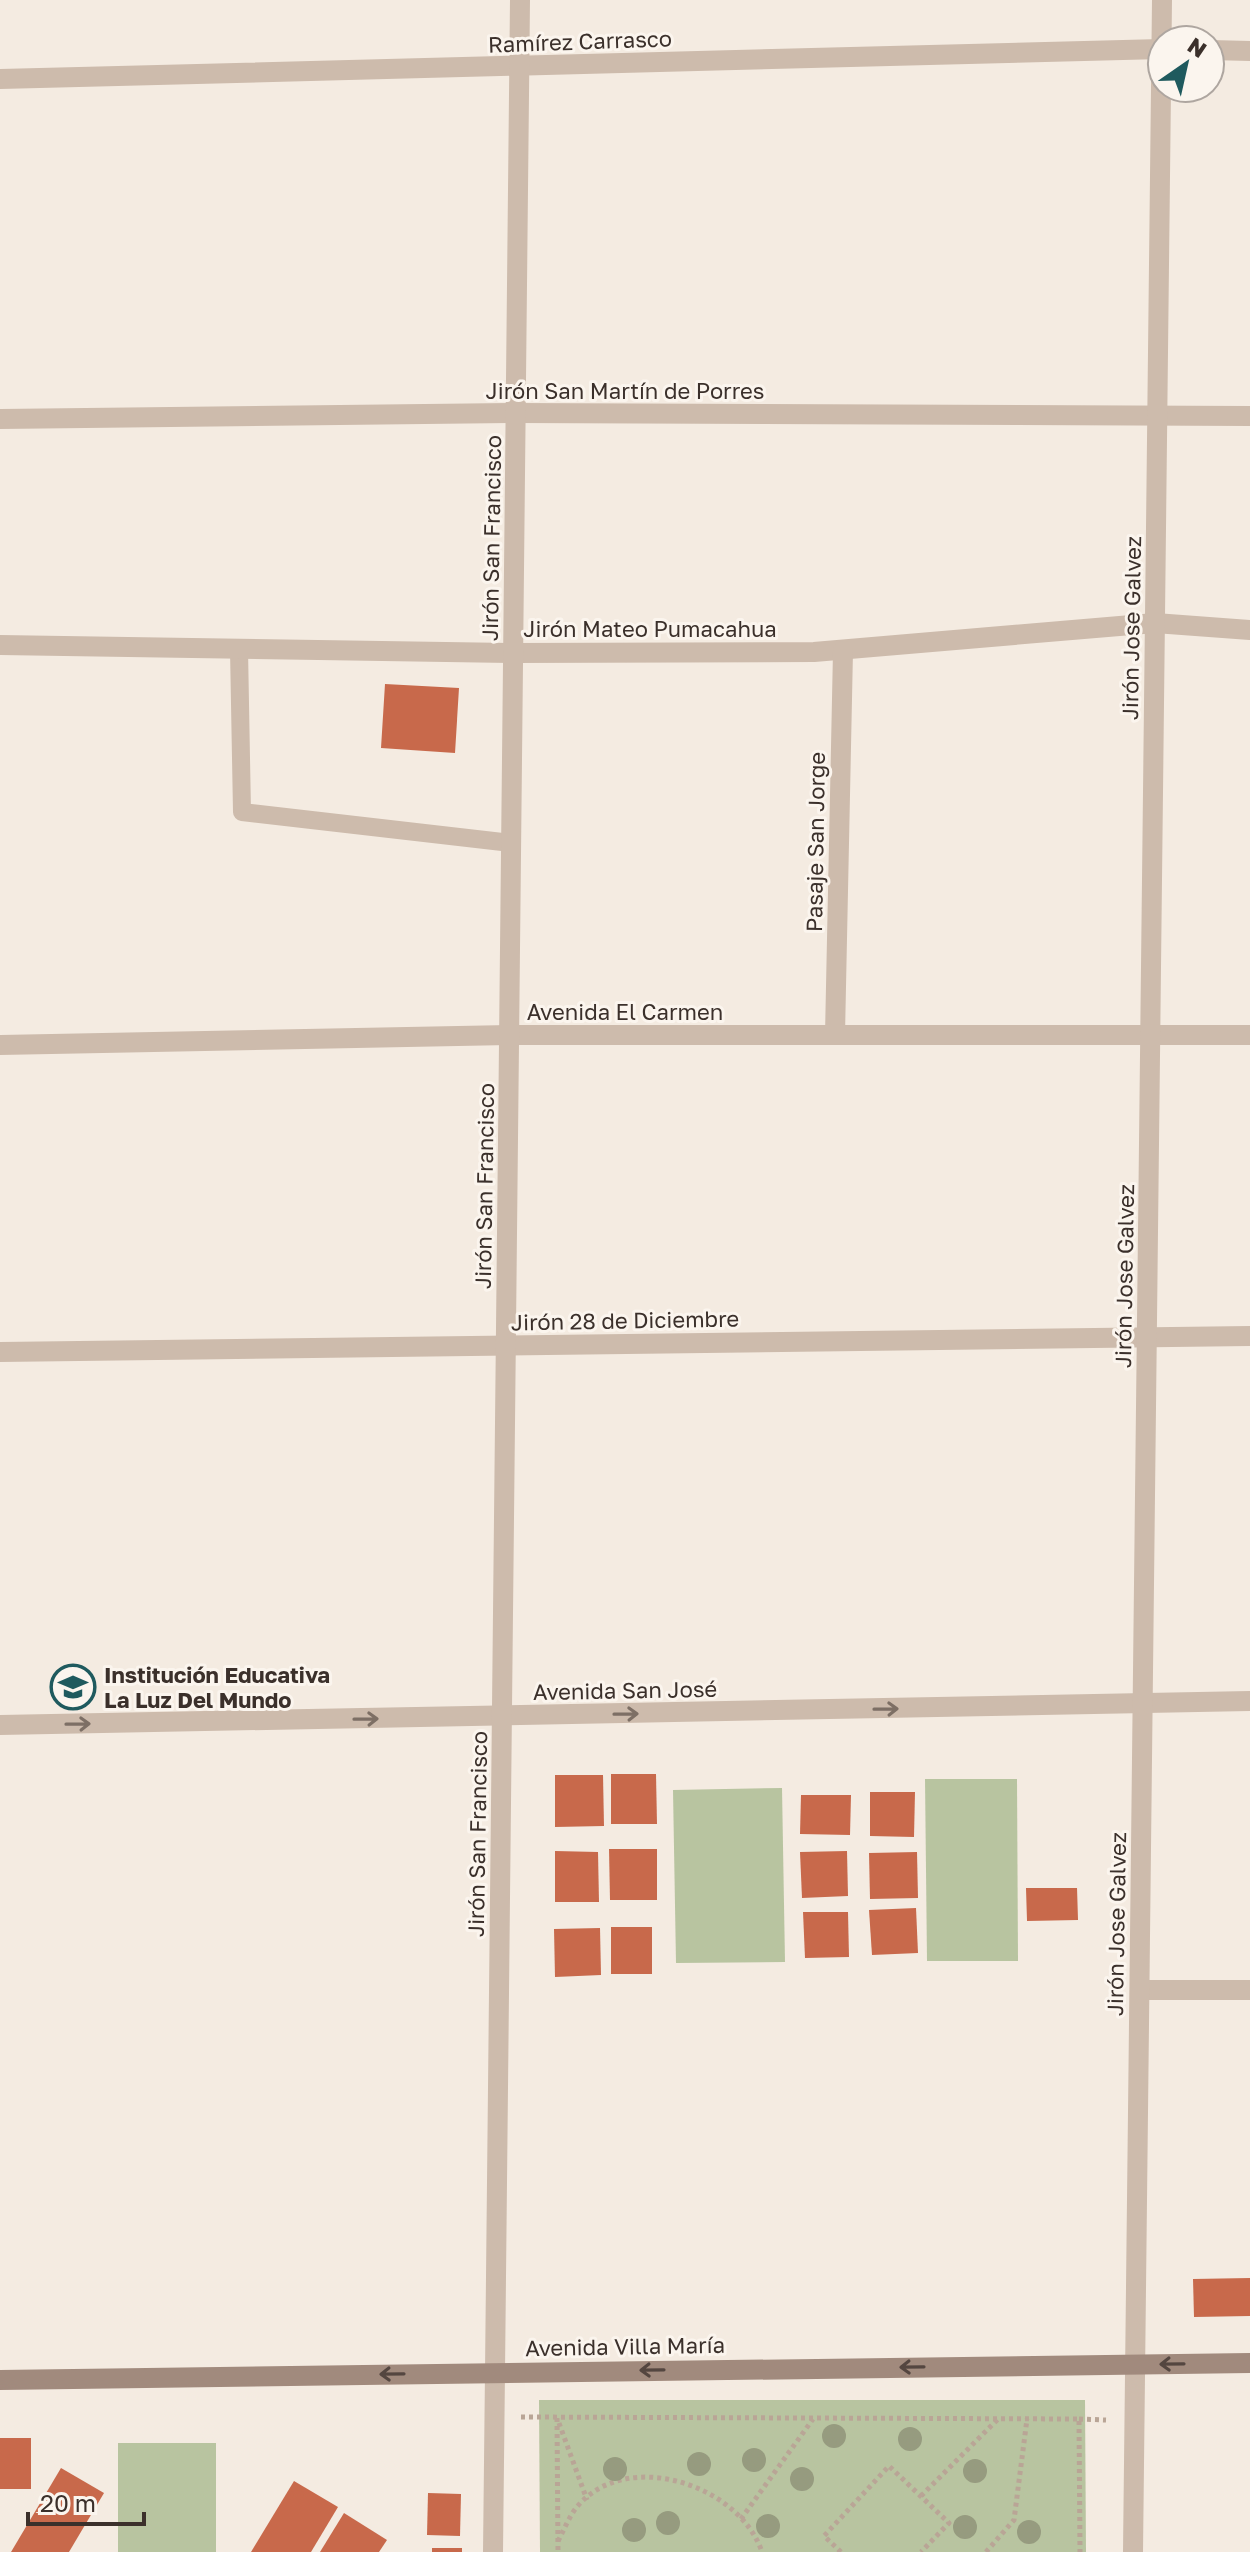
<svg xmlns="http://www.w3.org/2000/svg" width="1250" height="2552" font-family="'Golos Text',sans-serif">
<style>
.green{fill:#b8c4a0}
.building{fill:#c8694b}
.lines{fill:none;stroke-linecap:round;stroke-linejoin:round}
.path{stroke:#b9a596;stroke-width:5;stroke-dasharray:4 4;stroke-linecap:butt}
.service{stroke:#cdbbac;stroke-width:18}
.pedestrian{stroke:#cdbbac;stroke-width:20}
.minor{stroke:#cdbbac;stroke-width:20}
.secondary{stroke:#a18a7d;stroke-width:20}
.tree{fill:#969b7f}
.oneway{stroke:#7d6f65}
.oneway2{stroke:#544640}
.labels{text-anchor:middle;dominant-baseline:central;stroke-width:6;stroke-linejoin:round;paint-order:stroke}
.street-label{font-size:22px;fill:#3b302b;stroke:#fbf5ee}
.poi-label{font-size:22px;font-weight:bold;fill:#3b302b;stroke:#fbf5ee;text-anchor:start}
</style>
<rect width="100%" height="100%" fill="#f4ebe1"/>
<g class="green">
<path d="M925,1779h92l1,182h-91z"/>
<path d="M782,1788l3,174 -109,1 -3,-173z"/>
<path d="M539,2400h546l1,152h-546z"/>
<rect x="118" y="2443" width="98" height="109"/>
</g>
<g class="building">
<path d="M385,684l74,4 -4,65 -74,-5z"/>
<path d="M611,1774h45l1,50h-46z"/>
<path d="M555,1775h48l1,51 -49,1z"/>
<path d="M870,1792h45l-1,45 -44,-1z"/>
<path d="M801,1795h50l-1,40 -50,-1z"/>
<path d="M609,1849h48v51h-47z"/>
<path d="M555,1851l43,1 1,50h-44z"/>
<path d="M847,1851l1,45 -46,2 -2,-46z"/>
<path d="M917,1852l1,46 -48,1 -1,-46z"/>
<path d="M1026,1888h51l1,32 -51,1z"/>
<path d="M916,1908l2,45 -46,2 -3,-45z"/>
<path d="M803,1912h45l1,45 -44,1z"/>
<rect x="611" y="1927" width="41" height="47"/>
<path d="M600,1928l1,47 -46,2 -1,-48z"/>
<path d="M1250,2278v38l-56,1 -1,-38z"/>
<rect x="0" y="2438" width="31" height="51"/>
<path d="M61,2468l43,25 -35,59h-58z"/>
<path d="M294,2481l44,26 -27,45h-60z"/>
<path d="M428,2493l33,1 -1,42 -33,-1z"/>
<path d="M344,2513l43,27 -8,12h-59z"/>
<rect x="432" y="2548" width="30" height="4"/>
</g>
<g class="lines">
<g class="path">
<path d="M521,2417l558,2 1,133"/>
<path d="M557,2418l1,134"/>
<path d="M1079,2419l27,1"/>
<path d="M559,2423l28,77"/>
<path d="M921,2496l77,-77"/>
<path d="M741,2519l72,-100"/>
<path d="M558,2541c6,-11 11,-24 18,-33 49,-61 163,-24 186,44"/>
<path d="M841,2552l-17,-16 65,-70 60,57 -28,29"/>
<path d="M986,2552l28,-32 13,-101"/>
</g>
<path class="service" d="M239,649l3,163 269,31"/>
<path class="pedestrian" d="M493,2552l2,-180"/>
<g class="minor">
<path d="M1210,50l40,1"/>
<path d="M0,79l1162,-30"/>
<path d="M0,419l516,-6 734,3"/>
<path d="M0,645l513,8 301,-1 341,-29 95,7"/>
<path d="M835,1035l8,-384"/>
<path d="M0,1045l509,-10h741"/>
<path d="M0,1352l1250,-16"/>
<path d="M0,1725l1250,-24"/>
<path d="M1140,1990h110"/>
<path d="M495,2372l25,-2372"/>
<path d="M1133,2552l29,-2552"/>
</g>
<path class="secondary" d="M0,2380l1250,-17"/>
</g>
<g class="tree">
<circle cx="834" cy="2436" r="12"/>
<circle cx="910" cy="2439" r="12"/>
<circle cx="754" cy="2460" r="12"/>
<circle cx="699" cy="2464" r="12"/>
<circle cx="615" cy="2469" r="12"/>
<circle cx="975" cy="2471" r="12"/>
<circle cx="802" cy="2479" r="12"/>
<circle cx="668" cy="2523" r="12"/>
<circle cx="768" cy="2526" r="12"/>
<circle cx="965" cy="2527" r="12"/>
<circle cx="634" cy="2530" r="12"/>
<circle cx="1029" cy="2532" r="12"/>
</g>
<defs><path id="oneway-shaft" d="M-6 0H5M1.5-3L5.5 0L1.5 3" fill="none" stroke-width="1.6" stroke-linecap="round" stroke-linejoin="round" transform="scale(2)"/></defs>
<g class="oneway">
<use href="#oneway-shaft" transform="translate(886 1709) rotate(-1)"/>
<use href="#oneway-shaft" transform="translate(626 1714) rotate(-1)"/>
<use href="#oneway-shaft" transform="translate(366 1719) rotate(-1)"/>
<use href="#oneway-shaft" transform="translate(78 1724) rotate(-1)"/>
</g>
<g class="oneway2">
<use href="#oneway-shaft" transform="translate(1172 2364) rotate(179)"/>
<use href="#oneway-shaft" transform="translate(912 2367) rotate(179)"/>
<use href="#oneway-shaft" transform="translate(652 2370) rotate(179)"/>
<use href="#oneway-shaft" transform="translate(392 2374) rotate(179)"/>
</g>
<defs>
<g id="school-ring" transform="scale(2.3)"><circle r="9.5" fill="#fbf5ee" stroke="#1f5a5e" stroke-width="1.5"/><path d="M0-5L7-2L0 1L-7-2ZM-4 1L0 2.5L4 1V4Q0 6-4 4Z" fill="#1f5a5e"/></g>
</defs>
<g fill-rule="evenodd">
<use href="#school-ring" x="73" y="1687"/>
</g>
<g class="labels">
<g class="street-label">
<text transform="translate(580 41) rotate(-2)">Ramírez Carrasco</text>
<text x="625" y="390">Jirón San Martín de Porres</text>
<text transform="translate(491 538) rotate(-89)">Jirón San Francisco</text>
<text x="650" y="628">Jirón Mateo Pumacahua</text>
<text transform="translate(1131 628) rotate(-89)">Jirón Jose Galvez</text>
<text transform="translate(815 842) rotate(-89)">Pasaje San Jorge</text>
<text x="625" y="1011">Avenida El Carmen</text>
<text transform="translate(484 1186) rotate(-89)">Jirón San Francisco</text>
<text transform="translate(1124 1276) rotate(-89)">Jirón Jose Galvez</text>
<text transform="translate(625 1320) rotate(-1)">Jirón 28 de Diciembre</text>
<text transform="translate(625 1690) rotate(-1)">Avenida San José</text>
<text transform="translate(477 1834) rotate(-89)">Jirón San Francisco</text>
<text transform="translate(1116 1924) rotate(-89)">Jirón Jose Galvez</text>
<text transform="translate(625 2346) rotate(-1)">Avenida Villa María</text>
</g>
<g class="poi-label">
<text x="104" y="1674">Institución Educativa<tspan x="104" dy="25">La Luz Del Mundo</tspan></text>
</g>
</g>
<g transform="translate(1186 64) rotate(34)"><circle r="38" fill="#fbf5ee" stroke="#aea6a0" stroke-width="2"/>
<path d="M0-6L14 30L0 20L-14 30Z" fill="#1f5a5e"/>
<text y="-12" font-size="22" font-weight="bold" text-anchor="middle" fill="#3b302b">N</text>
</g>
<path d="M28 2512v12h116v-12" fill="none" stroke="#3b302b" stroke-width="4"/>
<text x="40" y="2512" font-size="24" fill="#3b302b" stroke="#fbf5ee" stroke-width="6" paint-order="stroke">20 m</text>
</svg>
